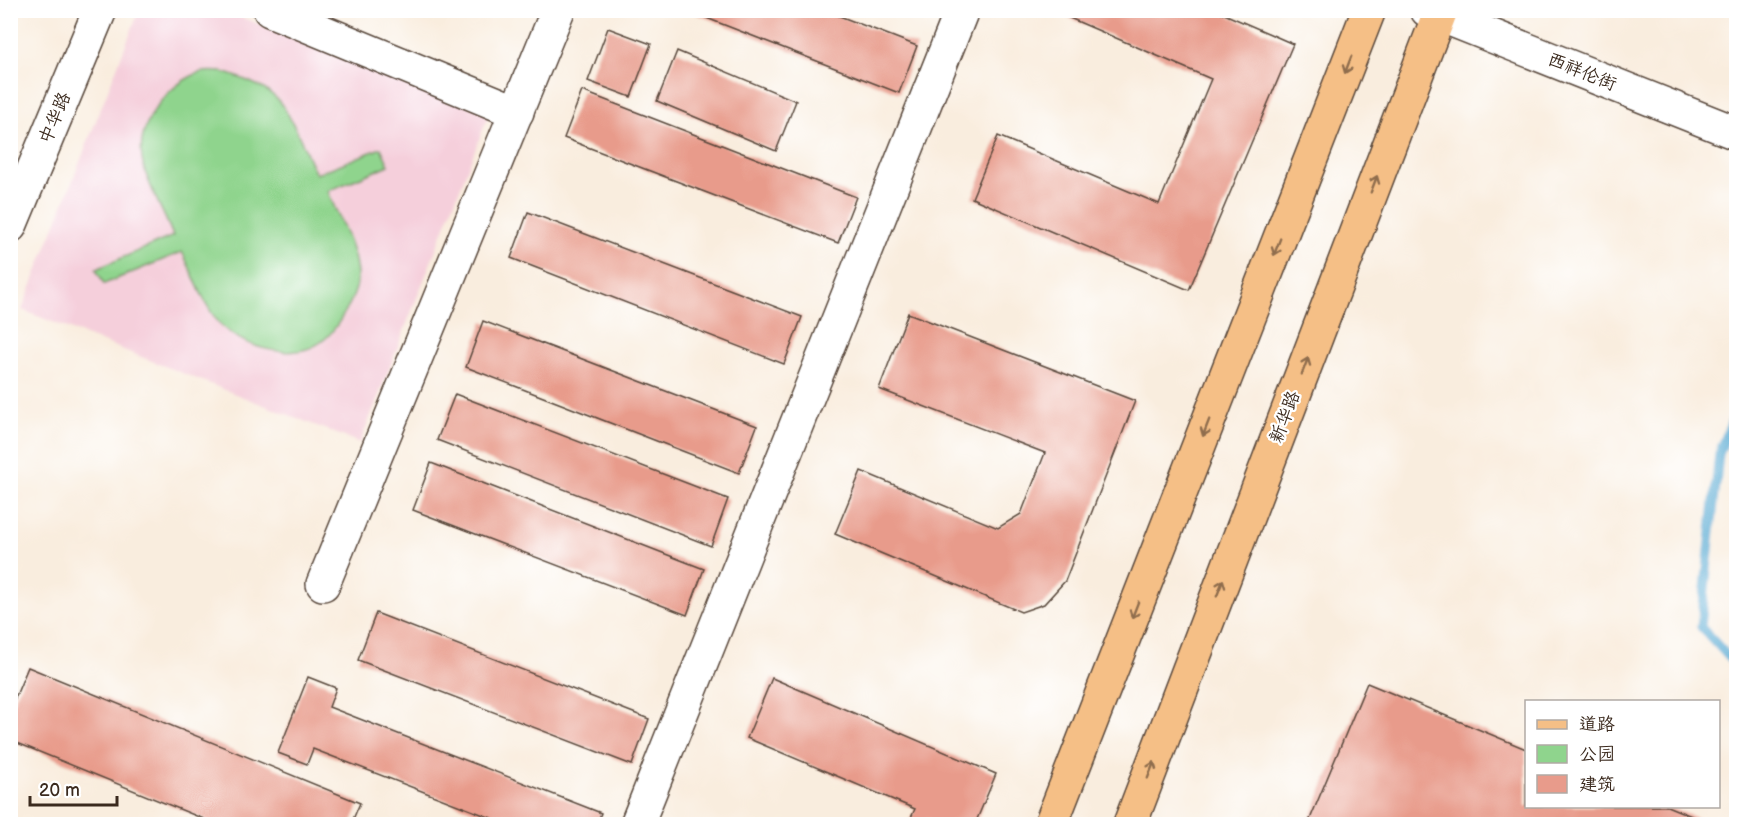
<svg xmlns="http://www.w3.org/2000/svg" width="1747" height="835" font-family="'Balsamiq Sans','LXGW WenKai TC',sans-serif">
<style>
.built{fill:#f5cfdb}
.green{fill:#8fd48d;stroke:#657f56;stroke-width:1.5}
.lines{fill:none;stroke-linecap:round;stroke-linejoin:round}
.stream{stroke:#56a9d1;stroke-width:9}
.building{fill:#e89b8b}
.minor-casing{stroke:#58473b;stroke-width:36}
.major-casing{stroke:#58473b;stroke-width:36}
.minor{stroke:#fff;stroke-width:33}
.major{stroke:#f5bf86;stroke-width:33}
.oneway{stroke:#8f6d4d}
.labels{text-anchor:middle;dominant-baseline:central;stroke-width:4.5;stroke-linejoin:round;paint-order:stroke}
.street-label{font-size:18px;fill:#3b2a1e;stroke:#fff}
</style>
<rect width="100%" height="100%" fill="#fff"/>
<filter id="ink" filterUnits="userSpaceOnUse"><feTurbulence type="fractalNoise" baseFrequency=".0167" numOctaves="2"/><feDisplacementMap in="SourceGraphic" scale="12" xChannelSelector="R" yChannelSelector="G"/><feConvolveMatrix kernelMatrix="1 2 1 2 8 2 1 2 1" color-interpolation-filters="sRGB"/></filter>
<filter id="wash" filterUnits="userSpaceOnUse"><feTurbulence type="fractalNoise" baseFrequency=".008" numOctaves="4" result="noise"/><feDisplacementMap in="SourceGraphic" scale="24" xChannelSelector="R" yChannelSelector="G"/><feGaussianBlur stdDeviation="1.35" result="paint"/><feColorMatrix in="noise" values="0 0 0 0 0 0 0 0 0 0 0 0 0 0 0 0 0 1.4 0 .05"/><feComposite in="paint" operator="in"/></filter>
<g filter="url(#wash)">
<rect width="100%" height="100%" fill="#f9edde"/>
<path class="built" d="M139,11h86l264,103 -129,329 -338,-133z"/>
<path class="green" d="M223,72c18,6 36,12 51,24 16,13 32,58 42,78l65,-26 8,17 -61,26c10,28 29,57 29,87 1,11 -6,24 -12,34 -5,9 -11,19 -19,26 -28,25 -76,12 -102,-10 -19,-17 -30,-54 -42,-76l-78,32 -8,-15 77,-33c-9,-23 -22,-45 -29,-68 -12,-38 19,-80 52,-94 7,-4 19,-2 27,-2z"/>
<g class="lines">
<path class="stream" d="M1736,411l-17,43 -18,173 35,38"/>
</g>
<g id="blocks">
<g class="building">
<path d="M686,10h138l93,36 -18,47z"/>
<path d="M1051,10h164l78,34 -104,246 -217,-92 26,-62 161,68 52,-125z"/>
<path d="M608,28l43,16 -20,53 -43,-16z"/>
<path d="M677,51l119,50 -20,50 -119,-50z"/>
<path d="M582,91l274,106 -18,46 -274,-105z"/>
<path d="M528,212l274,105 -18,47 -273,-106z"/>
<path d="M908,313l227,88 -70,180 -21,23 -23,8 -186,-78 26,-63 137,57 23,-14 24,-61 -166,-64z"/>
<path d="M483,321l274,105 -18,47 -273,-106z"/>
<path d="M455,394l273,105 -17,47 -274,-106z"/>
<path d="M431,463l273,106 -17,46 -274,-105z"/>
<path d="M376,613l273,106 -17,46 -274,-105z"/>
<path d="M28,667l332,136 -9,21h-135l-206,-84v-30z"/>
<path d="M308,677l28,11 -7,19 272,106 -4,11h-90l-194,-75 -6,15 -29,-11z"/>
<path d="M772,678l224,96 -21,50h-67l7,-15 -168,-71z"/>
<path d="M1367,683l159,66v57h141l44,18h-403z"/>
</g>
</g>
</g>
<g filter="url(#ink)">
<use href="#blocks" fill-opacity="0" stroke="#58473b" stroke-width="1.5"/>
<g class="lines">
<g class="minor-casing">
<g id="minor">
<path d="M270,10l247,102"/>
<path d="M1427,10l309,123"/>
<path d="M10,226l90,-216"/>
<path d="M323,584l235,-574"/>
<path d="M637,824l325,-814"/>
</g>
</g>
<g class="major-casing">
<g id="major">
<path d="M1051,824l318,-814"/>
<path d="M1130,824l311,-814"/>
</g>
</g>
<use href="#minor" class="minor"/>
<use href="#major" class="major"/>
</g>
<defs><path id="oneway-shaft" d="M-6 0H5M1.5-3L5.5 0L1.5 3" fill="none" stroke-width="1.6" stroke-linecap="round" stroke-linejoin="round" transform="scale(1.5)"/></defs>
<g class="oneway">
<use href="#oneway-shaft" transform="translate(1348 65) rotate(111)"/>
<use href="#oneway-shaft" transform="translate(1374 184) rotate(-69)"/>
<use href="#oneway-shaft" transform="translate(1277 247) rotate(111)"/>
<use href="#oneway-shaft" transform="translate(1305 366) rotate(-69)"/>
<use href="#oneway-shaft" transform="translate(1206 428) rotate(111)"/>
<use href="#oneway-shaft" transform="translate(1220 588) rotate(-69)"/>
<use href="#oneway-shaft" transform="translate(1135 610) rotate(111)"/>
<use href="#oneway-shaft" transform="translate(1151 770) rotate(-69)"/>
</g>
</g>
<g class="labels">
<g class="street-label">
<text transform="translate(1582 72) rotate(22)">西祥伦街</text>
<text transform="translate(55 118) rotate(-67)">中华路</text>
<text transform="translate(1285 417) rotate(-69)">新华路</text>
</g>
</g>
<rect width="1747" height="835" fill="none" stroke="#fff" stroke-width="36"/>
<rect x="1525" y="700" width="195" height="108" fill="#ffffff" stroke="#b1aaa5" stroke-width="1.5"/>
<rect x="1537" y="720" width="30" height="9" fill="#f5bf86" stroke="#b1aaa5" stroke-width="1.5"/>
<text x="1579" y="730" font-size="18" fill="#3b2a1e">道路</text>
<rect x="1537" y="745" width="30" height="18" fill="#8fd48d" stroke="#b1aaa5" stroke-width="1.5"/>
<text x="1579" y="760" font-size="18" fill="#3b2a1e">公园</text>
<rect x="1537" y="775" width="30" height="18" fill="#e89b8b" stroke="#b1aaa5" stroke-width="1.5"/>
<text x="1579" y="790" font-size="18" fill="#3b2a1e">建筑</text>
<path d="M30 796v9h87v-9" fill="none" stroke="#3b2a1e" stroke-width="3"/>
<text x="39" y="796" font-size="18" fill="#3b2a1e" stroke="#ffffff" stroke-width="4.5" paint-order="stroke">20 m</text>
</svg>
